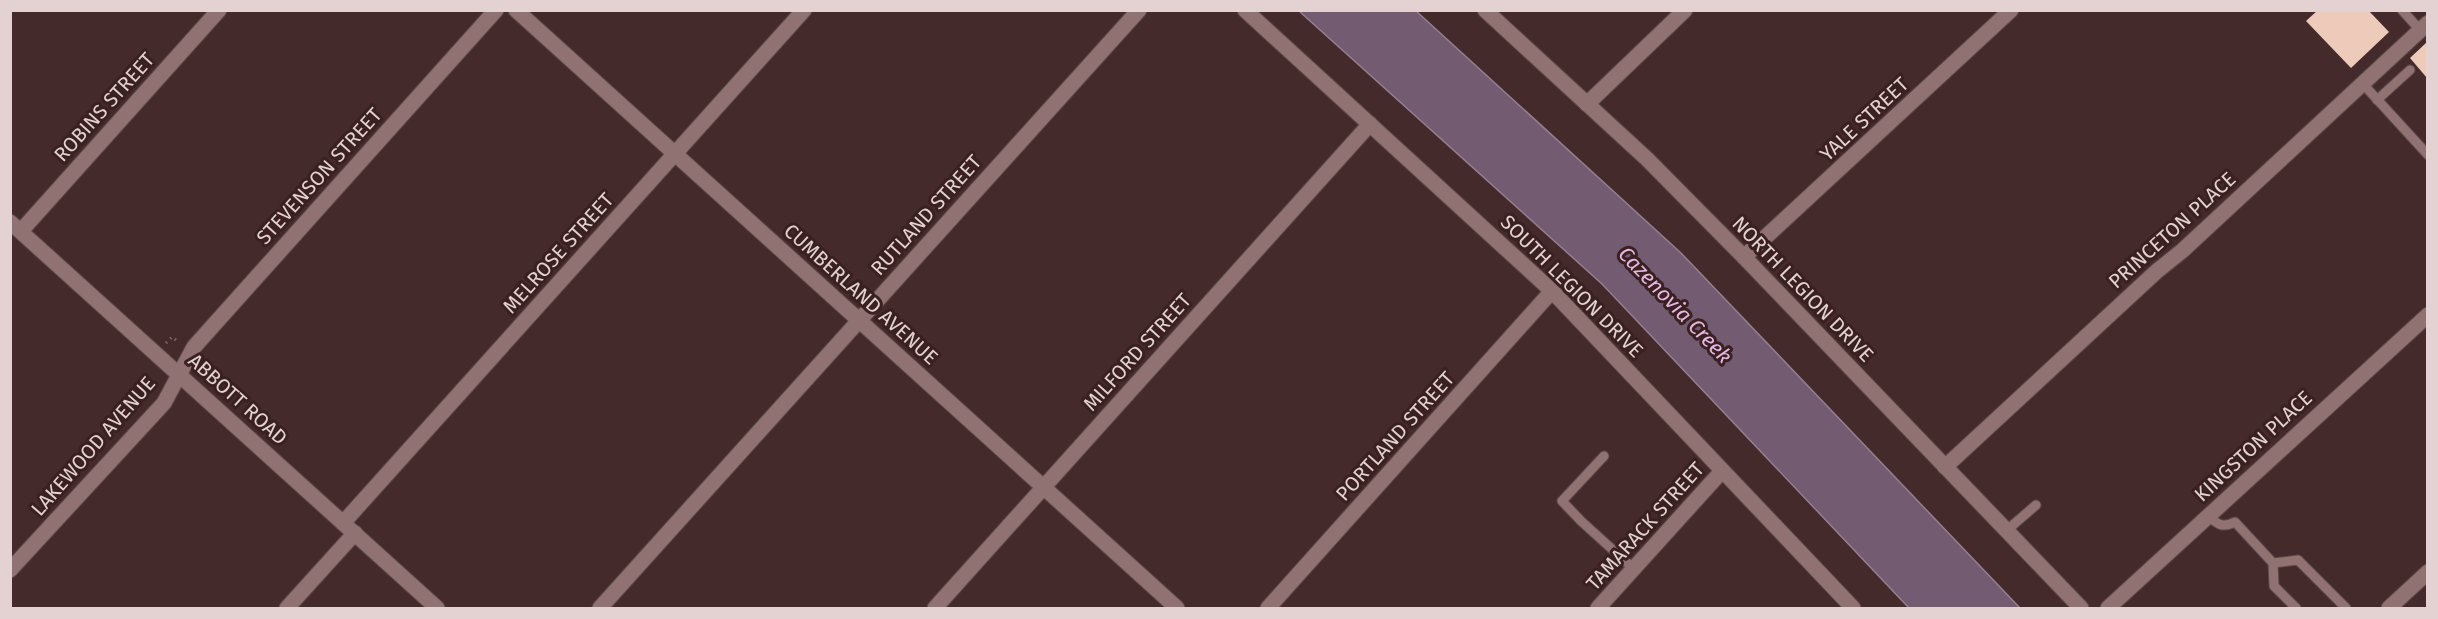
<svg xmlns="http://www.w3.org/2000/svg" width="2438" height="619" font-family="'Fira Sans',sans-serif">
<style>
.water{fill:#735c72;stroke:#957f8e;stroke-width:1.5}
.building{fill:#eecabb}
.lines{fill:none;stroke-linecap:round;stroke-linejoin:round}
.service-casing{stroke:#5e4848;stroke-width:11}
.minor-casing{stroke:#5e4848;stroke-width:17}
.tertiary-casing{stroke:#5e4848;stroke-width:17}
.path{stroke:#806969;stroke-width:3;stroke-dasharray:1.5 4.5;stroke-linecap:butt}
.service{stroke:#917272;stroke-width:9}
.minor{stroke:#917272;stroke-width:15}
.tertiary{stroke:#917272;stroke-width:15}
.labels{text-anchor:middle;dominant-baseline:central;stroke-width:6;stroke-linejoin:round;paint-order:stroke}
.street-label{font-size:20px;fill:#e3d2d1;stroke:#3a2021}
.water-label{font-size:21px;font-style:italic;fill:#e5b8e3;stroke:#3a2021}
</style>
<rect width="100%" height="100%" fill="#442a2b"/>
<path class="water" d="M1299,11h117l265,242 339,355h-111l-307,-324z"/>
<g class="building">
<path d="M2318,10h50l21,22 -38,36 -45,-47z"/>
<path d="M2427,42v36l-17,-20z"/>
</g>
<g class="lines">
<g class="service-casing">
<g id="service">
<path d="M2402,10l18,20"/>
<path d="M2363,84l65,71"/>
<path d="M2377,100l33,-30"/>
<path d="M1604,456l-42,45 19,20 53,48"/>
<path d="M2208,516c10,9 15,12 27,6l38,41 25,-3 48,48"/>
<path d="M2006,531l30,-26"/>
<path d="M2273,563l1,23 22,22"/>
</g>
</g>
<g class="minor-casing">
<g id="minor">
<path d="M516,10l661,598"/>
<path d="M1245,10l307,281 301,317"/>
<path d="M1485,10l162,149 97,98 337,351"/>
<path d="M1587,104l98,-94"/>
<path d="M21,231l198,-221"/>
<path d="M1744,257l267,-247"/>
<path d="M1945,467l212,-196 25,-20 246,-228"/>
<path d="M343,523l461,-513"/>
<path d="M10,570l154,-167 30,-56 302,-337"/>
<path d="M287,608l68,-75"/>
<path d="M600,608l539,-598"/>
<path d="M935,608l435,-484"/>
<path d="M1268,608l284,-317"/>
<path d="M1598,608l124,-137"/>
<path d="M2108,608l320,-293"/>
<path d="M2389,608l39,-36"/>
</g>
</g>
<g class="tertiary-casing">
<path id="tertiary" d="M10,222l427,386"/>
</g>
<g class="path">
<path d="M166,343l6,-6 5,4"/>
<path d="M202,364l9,9 -5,6"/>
</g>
<use href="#service" class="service"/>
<use href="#minor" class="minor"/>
<use href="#tertiary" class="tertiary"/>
</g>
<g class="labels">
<g class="street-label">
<text transform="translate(104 107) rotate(-48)">ROBINS STREET</text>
<text transform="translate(1864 119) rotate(-43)">YALE STREET</text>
<text transform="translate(319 176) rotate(-48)">STEVENSON STREET</text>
<text transform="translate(926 215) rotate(-48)">RUTLAND STREET</text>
<text transform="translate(2172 230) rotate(-42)">PRINCETON PLACE</text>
<text transform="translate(558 253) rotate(-48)">MELROSE STREET</text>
<text transform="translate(1572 286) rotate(45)">SOUTH LEGION DRIVE</text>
<text transform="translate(1803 289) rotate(46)">NORTH LEGION DRIVE</text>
<text transform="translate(861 294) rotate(42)">CUMBERLAND AVENUE</text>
<text transform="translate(1137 352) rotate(-48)">MILFORD STREET</text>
<text transform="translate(238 399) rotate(42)">ABBOTT ROAD</text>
<text transform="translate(1395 436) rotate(-48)">PORTLAND STREET</text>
<text transform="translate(93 446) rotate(-49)">LAKEWOOD AVENUE</text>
<text transform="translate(2253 446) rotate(-43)">KINGSTON PLACE</text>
<text transform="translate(1645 526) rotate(-48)">TAMARACK STREET</text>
</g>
<g class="water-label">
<text transform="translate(1675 305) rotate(46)">Cazenovia Creek</text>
</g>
</g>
<rect width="2438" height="619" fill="none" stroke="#e3d2d1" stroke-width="24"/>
</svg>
